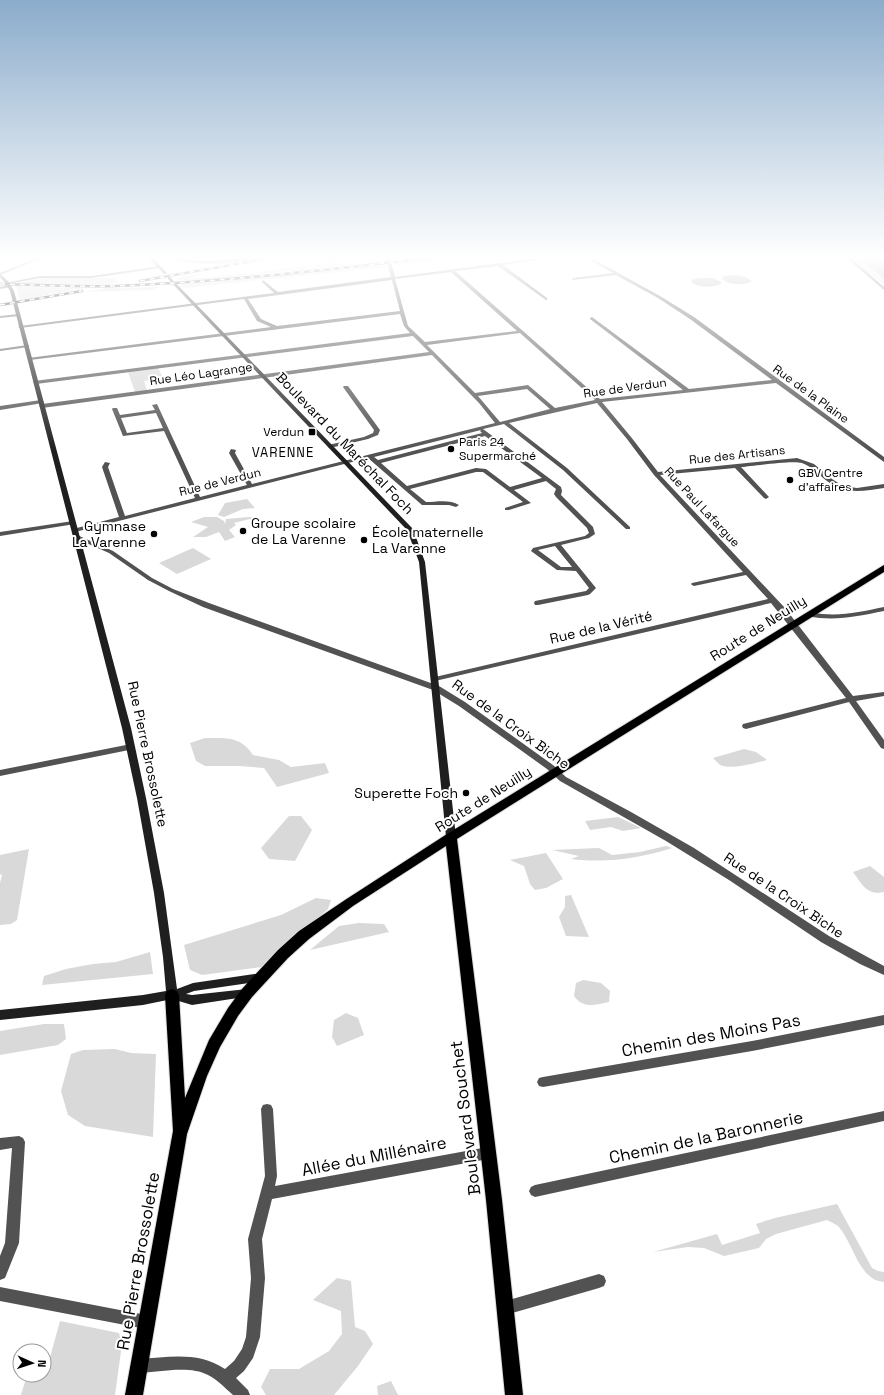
<svg xmlns="http://www.w3.org/2000/svg" width="884" height="1395" font-family="'Space Grotesk',sans-serif">
<style>
.green{fill:#d9d9d9}
.water{fill:#a0a0a0}
.lines{fill:none;stroke-linecap:round;stroke-linejoin:round}
.ferry{stroke:#414141;stroke-width:1;stroke-dasharray:2.5 2;stroke-linecap:butt}
.primary-casing{stroke:#dbdbdb;stroke-width:2}
.minor{fill:#525252;fill-rule:evenodd}
.secondary{fill:#1f1f1f;fill-rule:evenodd}
.primary{fill:#000;fill-rule:evenodd}
.rail-casing{stroke:#000;stroke-width:2.5}
.rail{stroke:#fff;stroke-width:1.5;stroke-dasharray:5;stroke-linecap:butt}
.poi-dot{fill:#000;stroke:#fff;stroke-width:1.5}
.labels{text-anchor:middle;dominant-baseline:central;stroke-width:4;stroke-linejoin:round;paint-order:stroke}
.far-street-label{font-size:12px;fill:#000;stroke:#fff}
.far-poi-label{font-size:12px;fill:#000;stroke:#fff;text-anchor:start}
.far-neighbourhood-label{font-size:13px;letter-spacing:1px;fill:#000;stroke:#fff}
.street-label{font-size:14px;fill:#000;stroke:#fff}
.poi-label{font-size:14px;fill:#000;stroke:#fff;text-anchor:start}
.near-street-label{font-size:17px;fill:#000;stroke:#fff}
</style>
<rect width="100%" height="100%" fill="#fff"/>
<g class="green">
<path d="M345,255h8l-22,9 52,-6 1,3 -192,20 -15,-1 4,-3 31,-6 -15,4 -7,4 54,-5 75,-10z"/>
<path d="M462,255h32l-99,11 -1,-3z"/>
<path d="M849,255h7l28,24v6z"/>
<path d="M385,264l4,3 -206,21 -3,-3z"/>
<path d="M47,278h67l5,4 -13,3 -91,-2z"/>
<path d="M16,286l70,2 -66,12z"/>
<path d="M160,287l-10,3 -65,2 20,-4z"/>
<path d="M158,368l5,10 -19,3 3,9 -12,2 -7,-20z"/>
<path d="M247,499l8,9 -12,1 -19,8 -6,-2 7,-12z"/>
<path d="M204,517h13l7,4 1,3 1,-5 23,-2h8l-23,6 2,2 -7,5 6,7 -10,4 -6,-9 -13,5h-13l15,-10 -17,-5z"/>
<path d="M193,548l18,11 -34,15 -18,-11z"/>
<path d="M205,738c21,0 36,-2 48,17l26,5 12,7 34,-4 4,10 -52,14 -13,-19 -25,-2h-34l-9,-5 -6,-18z"/>
<path d="M744,749l12,3 11,8c-10,3 -35,9 -44,6 -4,-1 -7,-5 -10,-8z"/>
<path d="M289,816h12l11,14 -17,31 -26,-2 -8,-11z"/>
<path d="M618,817l23,11 -18,3 -12,-4 -21,3 -5,-9z"/>
<path d="M666,846l6,2c-35,11 -65,15 -101,11l8,-3 -27,-6 47,-2 13,7 28,-3z"/>
<path d="M29,849l-12,71 -6,4 -11,1v-42l2,-8 -2,-1v-19z"/>
<path d="M546,853l17,26 -17,9 -11,2 -5,-6 -6,-18 -14,-6z"/>
<path d="M870,866l14,11v15c-17,4 -22,-8 -31,-20z"/>
<path d="M571,895l18,42 -23,-1 -7,-19 6,-10v-11z"/>
<path d="M316,898l15,2 -3,9 -67,58 -59,8 -12,-5 -6,-25 97,-30z"/>
<path d="M359,923l25,1 5,8 -79,18 29,-24z"/>
<path d="M150,952l3,22 -111,11 2,-9 22,-7 27,-5 23,-2z"/>
<path d="M583,980l18,3 9,8 -1,11c-14,3 -26,7 -35,-6l2,-13z"/>
<path d="M346,1013l12,5 6,17 -27,11 -5,-9 2,-17z"/>
<path d="M44,1024h20l2,15 -8,6 -58,10v-24z"/>
<path d="M115,1049l16,4 25,1 -3,83 -68,-11 -17,-11 -7,-24 10,-37 12,-4z"/>
<path d="M837,1204l35,64 6,3 6,1v10c-26,-2 -30,-39 -46,-56 -3,-2 -7,-4 -11,-6l-51,14 -10,5 -7,9 -35,8 -20,-8 -16,-1 -35,5 64,-18 5,11 38,-12 -4,-9 19,-6z"/>
<path d="M337,1278l14,3 4,46 10,4 8,13 -15,22 -24,29h-68l-5,-8 9,-18h29l30,-18 13,-17 -1,-23 -28,-11z"/>
<path d="M60,1321l59,12 3,11 -7,51h-94l6,-20h17v-2l2,-1z"/>
<path d="M391,1381l7,14h-20l-1,-9z"/>
</g>
<g class="water">
<path d="M856,255h28v24z"/>
<path d="M737,275l9,2 6,4c-8,5 -23,4 -30,-2l2,-3z"/>
<path d="M700,278h13l8,4v2c-9,4 -22,4 -30,-2l2,-3z"/>
</g>
<g class="lines">
<path class="ferry" d="M872,255l12,10"/>
<g class="primary-casing">
<path id="primary" d="M884,565v7l-427,267 45,361 21,195h-18l-19,-195 -40,-354 -93,60 -44,33 -21,19 -36,39 -14,19 -18,31 -13,29 -20,58 -44,261h-18l48,-264 -8,-136 2,-4 5,-2 5,2 2,4 6,103 24,-58 19,-32 14,-19 36,-39 21,-19 46,-31 102,-66z"/>
</g>
<g class="minor">
<path d="M44,255h6l-50,20v-2z"/>
<path d="M159,255h7l20,5 27,1 54,-6c-27,11 -81,12 -108,0z"/>
<path d="M385,255h4l6,22 165,-22h13l-70,10 44,33v2h-1l-48,-34 -43,5 145,128 83,-9 -93,-71v-1l2,-1 97,72 83,-9 -82,-61 -32,-21 -42,-23 -44,5 1,-2 40,-5 -32,-18h5l74,41 34,21 190,140v5l-108,-79 -174,19 29,35 27,35 139,-14 17,6 18,15 11,7 14,2 27,-4v4c-20,3 -40,7 -57,-7 -8,-6 -14,-14 -25,-18 -10,-3 -48,3 -61,4l27,29 1,1 -3,2 -2,-1 -29,-30 -75,7 125,133 68,88 31,-4v4l-28,5 28,39v9l-3,-1 -32,-46 -103,27 -3,-1 -1,-2 1,-2 103,-26 -75,-95 -336,78h-3l-1,-2 1,-2h3l333,-78 -22,-24 -52,11 -2,-1 -1,-1 1,-1 51,-11 -89,-97 -27,-36 -30,-36 -88,20 58,45 63,59v2h-4l-63,-59 -59,-46 -21,5 78,58 1,4 -1,4 32,32 2,7 -6,4 -28,7 35,43 -6,6 -2,1 -50,10h-3l-1,-2 1,-2 51,-10 3,-3 -13,-17 -19,-1 -26,-19 2,-3 52,-12 4,-3 -2,-5 -31,-31 -2,-3 2,-5 -10,-8 -32,9 17,13 -22,7h-4v-2l18,-6 -40,-30h-7l-66,17 16,13c10,0 24,-3 33,3l-3,2 -7,-2h-27l-54,-47 -293,74 -2,-1v-2l46,-12 -17,-50 3,-5 5,1 -2,4 17,49 70,-18 -31,-67 -41,5 -11,-27 1,-1h4l3,7 35,-5 -3,-5 5,-1 43,93 47,-12 -18,-32 2,-4 5,1 -1,3 17,31 243,-61 -16,-20 -47,-48 -390,53 -3,-2 3,-2 387,-52 -16,-16 -377,48 -3,-2 1,-1 376,-48 -6,-7 -4,-12 -370,46 -2,-1v-1l243,-31 -14,-6 -13,-22 -224,29 -2,-1 2,-1 254,-33 -12,-11 1,-2 15,12 113,-15zM451,272l66,59 -92,11 -17,-16 -13,-47zM392,280l8,31 -123,15 -16,-7 -13,-20zM520,333l74,66 1,1 -40,8 -27,-23 -53,8 -48,-48zM527,389l23,20 -50,13 -22,-26zM156,413l7,15 -36,5 -6,-15zM481,430l-1,1 2,2 -104,27 -4,-3zM485,436l57,42 -32,9 -24,-18 -10,-1 -69,18 -26,-23zM555,546l17,21h-11l-23,-17z"/>
<path d="M843,255h5l36,32v3z"/>
<path d="M159,266l1,2 -68,10h-52l-32,6 -2,-1 34,-7h52z"/>
<path d="M10,285l1,2 -11,2v-2z"/>
<path d="M18,314l2,1v1l-20,2v-2z"/>
<path d="M27,345h2v2l-29,4v-2z"/>
<path d="M344,386h4l32,44 -2,5 -10,4 -38,9 -2,-1v-2l36,-8 9,-4 1,-3 -31,-43z"/>
<path d="M41,400l3,2 -1,1 -43,7v-4z"/>
<path d="M73,521l3,2 -1,1 -75,12v-4z"/>
<path d="M77,535l36,16 39,27 21,11 36,14 230,83 26,16 88,63 13,12 65,35 63,36 135,88 55,30v9l-24,-11 -39,-22 -92,-62 -63,-39 -106,-60 -13,-12 -88,-63 -26,-16 -230,-83 -34,-16 -21,-11 -39,-27 -34,-15 -1,-1z"/>
<path d="M884,607v4c-26,5 -50,11 -76,5l-1,-2 4,-2c25,6 48,0 73,-5z"/>
<path d="M131,744l4,3 -1,2 -134,27v-6z"/>
<path d="M884,1015v10l-132,26 -209,36 -4,-1 -2,-4 2,-4 4,-1 209,-36z"/>
<path d="M267,1104l4,1 2,4 4,67 -2,10 213,-39 4,2 2,4 -2,4 -4,2 -216,40 -10,40 3,39 -5,59 -7,21 -9,13 -8,7 12,12 2,5h-17c-8,-7 -15,-15 -25,-20 -18,-10 -49,-3 -69,-2l-5,-2 -2,-5 2,-5 5,-2c30,-2 60,-8 86,10l9,-8 8,-12 4,-12 5,-59 -3,-39 17,-63 -4,-67 2,-4z"/>
<path d="M884,1111v10l-349,76 -4,-2 -2,-4 2,-4 4,-2z"/>
<path d="M19,1136l4,2 2,4 -6,101 -14,35 -5,2v-24l5,-13 7,-95 -12,2v-12z"/>
<path d="M599,1274l5,2 2,5 -2,5 -5,2 -94,27 -5,-2 -2,-5 2,-5 5,-2z"/>
<path d="M0,1287l146,28 5,2 2,5 -2,5 -5,2 -146,-28z"/>
</g>
<g class="secondary">
<path d="M146,255h4l16,17v2h-2z"/>
<path d="M0,274l9,8 5,9 117,437 15,70 18,95 13,96 16,-6 69,-10 4,1 1,3 -1,3 -4,1 -68,10 -8,3 6,1 55,-6 4,1 1,3 -1,3 -59,9 -20,-6 -29,6 -143,15v-10l143,-15 23,-4 -3,-34 -9,-64 -17,-95 -15,-70 -112,-437 -4,-7 -6,-7z"/>
<path d="M168,277h2l243,252 12,33 31,275 -2,2h-6l-2,-2 -27,-275 -12,-32 -239,-251z"/>
</g>
<use href="#primary" class="primary"/>
<g class="rail-casing">
<g id="rail">
<path d="M140,281l147,-26"/>
<path d="M0,284c38,1 77,3 115,2 113,-4 226,-18 338,-31"/>
<path d="M0,305l82,-14"/>
</g>
</g>
<use href="#rail" class="rail"/>
</g>
<linearGradient id="sky" x2="0" y2="1"><stop stop-color="#8baccb"/><stop offset="0.57" stop-color="#fff"/><stop offset="1" stop-color="#fff" stop-opacity="0"/></linearGradient>
<rect width="884" height="451" fill="url(#sky)"/>
<g class="poi-dot">
<rect x="308" y="428" width="8" height="8" rx="2"/>
<circle cx="451" cy="449" r="4"/>
<circle cx="790" cy="480" r="4"/>
<circle cx="243" cy="531" r="4"/>
<circle cx="154" cy="534" r="4"/>
<circle cx="364" cy="540" r="4"/>
<circle cx="466" cy="793" r="4"/>
</g>
<g class="labels">
<g class="far-street-label">
<text transform="translate(201 374) rotate(-8)">Rue Léo Lagrange</text>
<text transform="translate(625 388) rotate(-8)">Rue de Verdun</text>
<text transform="translate(811 394) rotate(36)">Rue de la Plaine</text>
<text transform="translate(737 455) rotate(-6)">Rue des Artisans</text>
<text transform="translate(220 482) rotate(-14)">Rue de Verdun</text>
<text transform="translate(702 507) rotate(47)">Rue Paul Lafargue</text>
</g>
<g class="far-poi-label">
<text x="304" y="432" text-anchor="end">Verdun</text>
<text x="459" y="442">Paris 24<tspan x="459" dy="14">Supermarché</tspan></text>
<text x="798" y="473">GBV Centre<tspan x="798" dy="14">d'affaires</tspan></text>
</g>
<g class="far-neighbourhood-label">
<text x="283" y="452">VARENNE</text>
</g>
<g class="street-label">
<text transform="translate(345 443) rotate(46)">Boulevard du Maréchal Foch</text>
<text transform="translate(601 627) rotate(-13)">Rue de la Vérité</text>
<text transform="translate(758 628) rotate(-32)">Route de Neuilly</text>
<text transform="translate(511 724) rotate(36)">Rue de la Croix Biche</text>
<text transform="translate(148 754) rotate(78)">Rue Pierre Brossolette</text>
<text transform="translate(483 799) rotate(-32)">Route de Neuilly</text>
<text transform="translate(784 895) rotate(34)">Rue de la Croix Biche</text>
</g>
<g class="poi-label">
<text x="251" y="523">Groupe scolaire<tspan x="251" dy="16">de La Varenne</tspan></text>
<text x="146" y="526" text-anchor="end">Gymnase<tspan x="146" dy="16">La Varenne</tspan></text>
<text x="372" y="532">École maternelle<tspan x="372" dy="16">La Varenne</tspan></text>
<text x="458" y="793" text-anchor="end">Superette Foch</text>
</g>
<g class="near-street-label">
<text transform="translate(711 1035) rotate(-10)">Chemin des Moins Pas</text>
<text transform="translate(465 1118) rotate(-97)">Boulevard Souchet</text>
<text transform="translate(706 1137) rotate(-12)">Chemin de la Baronnerie</text>
<text transform="translate(374 1156) rotate(-11)">Allée du Millénaire</text>
<text transform="translate(138 1261) rotate(-80)">Rue Pierre Brossolette</text>
</g>
</g>
<g transform="translate(32 1363) rotate(93)"><circle r="19" fill="#ffffff" stroke="#999999"/>
<path d="M0-3L7 15L0 10L-7 15Z" fill="#000000"/>
<text y="-6" font-size="11" font-weight="bold" text-anchor="middle" fill="#000000">N</text>
</g>
</svg>
